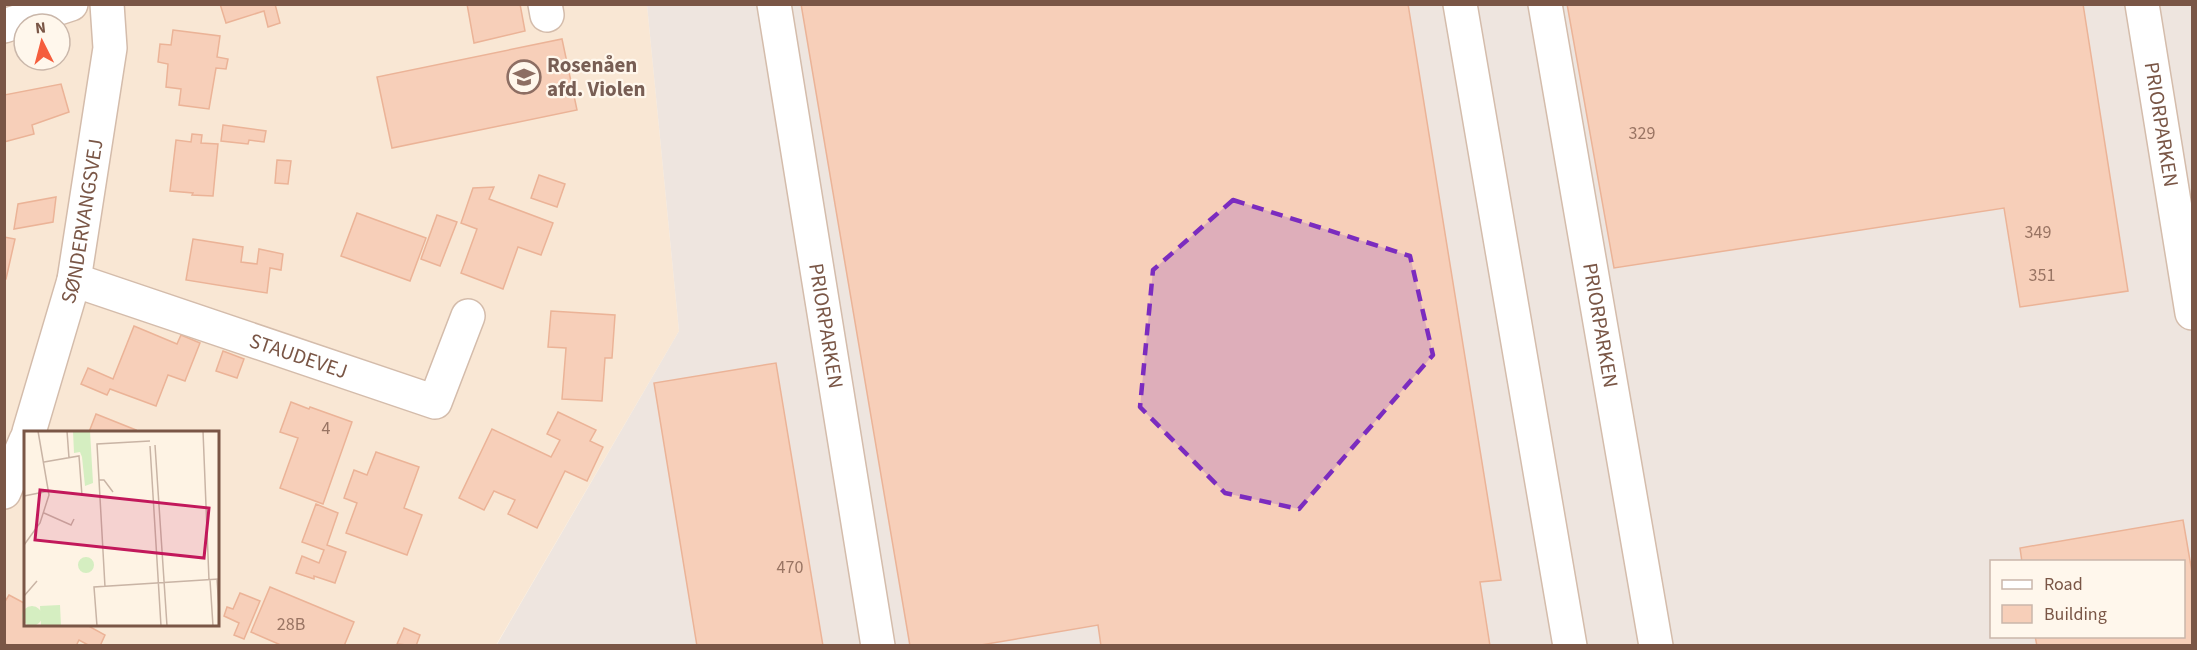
<svg xmlns="http://www.w3.org/2000/svg" width="2197" height="650" font-family="'Source Sans 3',sans-serif">
<style>
.residential{fill:#f9e7d4;fill-rule:evenodd}
.industrial{fill:#eee5df;fill-rule:evenodd}
.building{fill:#f7cfb9;stroke:#ebb397;stroke-width:1.5}
.lines{fill:none;stroke-linecap:round;stroke-linejoin:round}
.minor-casing{stroke:#d4bcab;stroke-width:36}
.minor{stroke:#fff;stroke-width:33}
.marked{fill:#7b2cbf;fill-opacity:0.2;stroke:#7b2cbf;stroke-width:4.5;stroke-dasharray:12 8;stroke-linejoin:round}
.labels{text-anchor:middle;dominant-baseline:central;stroke-width:4.5;stroke-linejoin:round;paint-order:stroke}
.number-label{font-size:18px;fill:#997463}
.education-label{font-size:21px;font-weight:bold;fill:#785e54;stroke:#fff7ec;text-anchor:start}
.street-label{font-size:21px;fill:#7a5646;stroke:#fff7ec}
.inset-road{fill:none;stroke:#c9b4a5;stroke-width:1.5}
.view{fill:#c2185b;fill-opacity:0.15;stroke:#c2185b;stroke-width:3}
.inset-edge{fill:none;stroke:#7a5646;stroke-width:3}
</style>
<rect width="100%" height="100%" fill="#fef3e4"/>
<path class="residential" d="M4,5h643l32,326 -183,314h-491zM24,24h36v36h-36zM26,432h192v192h-192z"/>
<path class="industrial" d="M647,5h1545v640l-1696,1 183,-315zM1992,562h192v74h-192z"/>
<g class="building">
<path d="M220,4h55l5,19 -12,4 -4,-16 -38,12z"/>
<path d="M467,4h53l5,27 -51,12z"/>
<path d="M801,4h607l93,576 -21,2 10,64h-389l-3,-21 -123,21h-65z"/>
<path d="M1567,4h516l45,287 -108,16 -16,-99 -390,60z"/>
<path d="M173,30l47,6 -3,21 11,2 -2,10 -10,-1 -7,41 -30,-4 2,-16 -15,-2 2,-23 -10,-2 2,-18 11,1z"/>
<path d="M562,39l15,71 -185,38 -15,-71z"/>
<path d="M61,84l8,28 -37,13 2,9 -30,8v-47z"/>
<path d="M223,125l43,6 -2,11 -15,-2 -1,4 -27,-3z"/>
<path d="M192,134l10,1 -1,8 17,1 -5,52 -21,-1 1,-2 -23,-2 6,-51 15,2z"/>
<path d="M277,160l14,1 -3,23 -13,-1z"/>
<path d="M539,175l26,9 -8,23 -26,-9z"/>
<path d="M494,187l-5,12 64,24 -12,32 -23,-8 -15,42 -42,-16 16,-44 -16,-6 12,-35z"/>
<path d="M56,197l-3,25 -39,7 4,-25z"/>
<path d="M357,213l69,25 -16,43 -69,-25z"/>
<path d="M437,215l20,7 -17,44 -19,-7z"/>
<path d="M4,237l11,2 -9,40h-2z"/>
<path d="M193,239l50,8 -2,15 16,2 2,-15 24,5 -2,16 -11,-2 -3,25 -81,-13z"/>
<path d="M551,311l64,4 -3,43h-7l-3,43 -40,-2 4,-51 -18,-1z"/>
<path d="M134,326l43,18 4,-9 19,8 -15,38 -17,-6 -12,31 -46,-17 -3,6 -26,-11 7,-16 25,11z"/>
<path d="M223,351l21,8 -7,19 -21,-7z"/>
<path d="M776,363l47,283h-126l-43,-263z"/>
<path d="M291,402l18,7 1,-2 42,15 -29,82 -43,-16 18,-50 -18,-6z"/>
<path d="M558,412l38,18 -6,11 13,6 -16,34 -22,-10 -28,57 -29,-14 7,-14 -21,-9 -10,19 -25,-12 33,-69 59,28 9,-17 -13,-6z"/>
<path d="M96,414l40,16 -1,2h-46z"/>
<path d="M376,452l43,15 -15,41 18,7 -15,40 -61,-22 11,-30 -13,-5 10,-28 13,5z"/>
<path d="M316,504l22,9 -11,32 19,7 -11,31 -21,-7v3l-18,-6 6,-17 17,7 5,-13 -22,-8z"/>
<path d="M2183,520l9,52v74h-155l-2,-10h149v-74h-162l-2,-14z"/>
<path d="M270,587l84,35 -10,24h-61l-32,-14z"/>
<path d="M240,593l20,8 -16,38 -10,-4 5,-12 -15,-7 3,-9 6,2z"/>
<path d="M9,595l17,9v20h59l20,11 -5,11h-10l-11,-6 -3,6h-67l-5,-3v-40z"/>
<path d="M404,628l16,7 -4,11 -19,-2z"/>
</g>
<g class="lines">
<g class="minor-casing">
<g id="minor">
<path d="M545,4l2,11"/>
<path id="s1" d="M774,4l104,642"/>
<path d="M1460,4l110,642"/>
<path id="s2" d="M1545,4l111,642"/>
<path id="s3" d="M2142,4l50,309"/>
<path d="M4,26l67,-22"/>
<path id="s4" d="M74,280l361,122 33,-86"/>
<path id="s5" d="M29,432l45,-152 36,-232 -3,-44"/>
<path d="M4,492l22,-52"/>
</g>
</g>
<use href="#minor" class="minor"/>
</g>
<path class="marked" d="M1233,200l177,56 23,99 -134,154 -74,-16 -85,-86 13,-137z"/>
<defs>
<g id="school-ring" transform="scale(1.725)"><circle r="9.5" fill="#fff7ec" stroke="#8d6e63" stroke-width="1.5"/><path d="M0-5L7-2L0 1L-7-2ZM-4 1L0 2.5L4 1V4Q0 6-4 4Z" fill="#8d6e63"/></g>
</defs>
<g fill-rule="evenodd">
<use href="#school-ring" x="524" y="77"/>
</g>
<g class="labels">
<g class="number-label">
<text x="1642" y="133">329</text>
<text x="2038" y="232">349</text>
<text x="2042" y="275">351</text>
<text x="326" y="428">4</text>
<text x="790" y="567">470</text>
<text x="291" y="624">28B</text>
</g>
<g class="education-label">
<text x="547" y="65">Rosenåen<tspan x="547" dy="24">afd. Violen</tspan></text>
</g>
<g class="street-label">
<text stroke="none"><textPath href="#s3" startOffset="122">PRIORPARKEN</textPath></text>
<text stroke="none"><textPath href="#s5" startOffset="218">SØNDERVANGSVEJ</textPath></text>
<text stroke="none"><textPath href="#s1" startOffset="326">PRIORPARKEN</textPath></text>
<text stroke="none"><textPath href="#s2" startOffset="326">PRIORPARKEN</textPath></text>
<text stroke="none"><textPath href="#s4" startOffset="237">STAUDEVEJ</textPath></text>
</g>
</g>
<g transform="translate(24 431)">
<rect width="195" height="195" fill="#fef3e4"/>
<path d="M49,0h17l3,52 -8,3 -3,-29 -2,-5 -6,1zM54 134a8 8 0 1 1 16 0a8 8 0 1 1-16 0ZM36,174l1,21h-20l-1,-20zM-2 185a10 10 0 1 1 20 0a10 10 0 1 1-20 0Z" fill="#d5eec1"/>
<path class="inset-road" d="M43,0l2,27M179,0l6,149M131,14l12,181M126,15l11,180M20,31l35,-6 3,40M75,49h5l9,12M0,65l25,-5M20,82l27,12 3,-6M0,114l16,-22 9,-28 -11,-64M193,148l2,31M186,149l3,46M81,156l-8,-143 53,-3M0,165l13,-15M73,195l-3,-39 125,-8"/>
<path class="view" d="M16,59l169,18 -5,50 -169,-18z"/>
<rect width="195" height="195" class="inset-edge"/>
</g>
<rect width="2197" height="650" fill="none" stroke="#7a5646" stroke-width="12"/>
<rect x="1990" y="560" width="195" height="78" fill="#fff7ec" stroke="#cab7aa" stroke-width="1.5"/>
<rect x="2002" y="580" width="30" height="9" fill="#ffffff" stroke="#cab7aa" stroke-width="1.5"/>
<text x="2044" y="590" font-size="18" fill="#7a5646">Road</text>
<rect x="2002" y="605" width="30" height="18" fill="#f7cfb9" stroke="#cab7aa" stroke-width="1.5"/>
<text x="2044" y="620" font-size="18" fill="#7a5646">Building</text>
<g transform="translate(42 42) rotate(354)"><circle r="28" fill="#fff7ec" stroke="#cab7aa" stroke-width="1.5"/>
<path d="M0-4.5L10 22L0 15L-10 22Z" fill="#f55d3d"/>
<text y="-9" font-size="16" font-weight="bold" text-anchor="middle" fill="#7a5646">N</text>
</g>
</svg>
